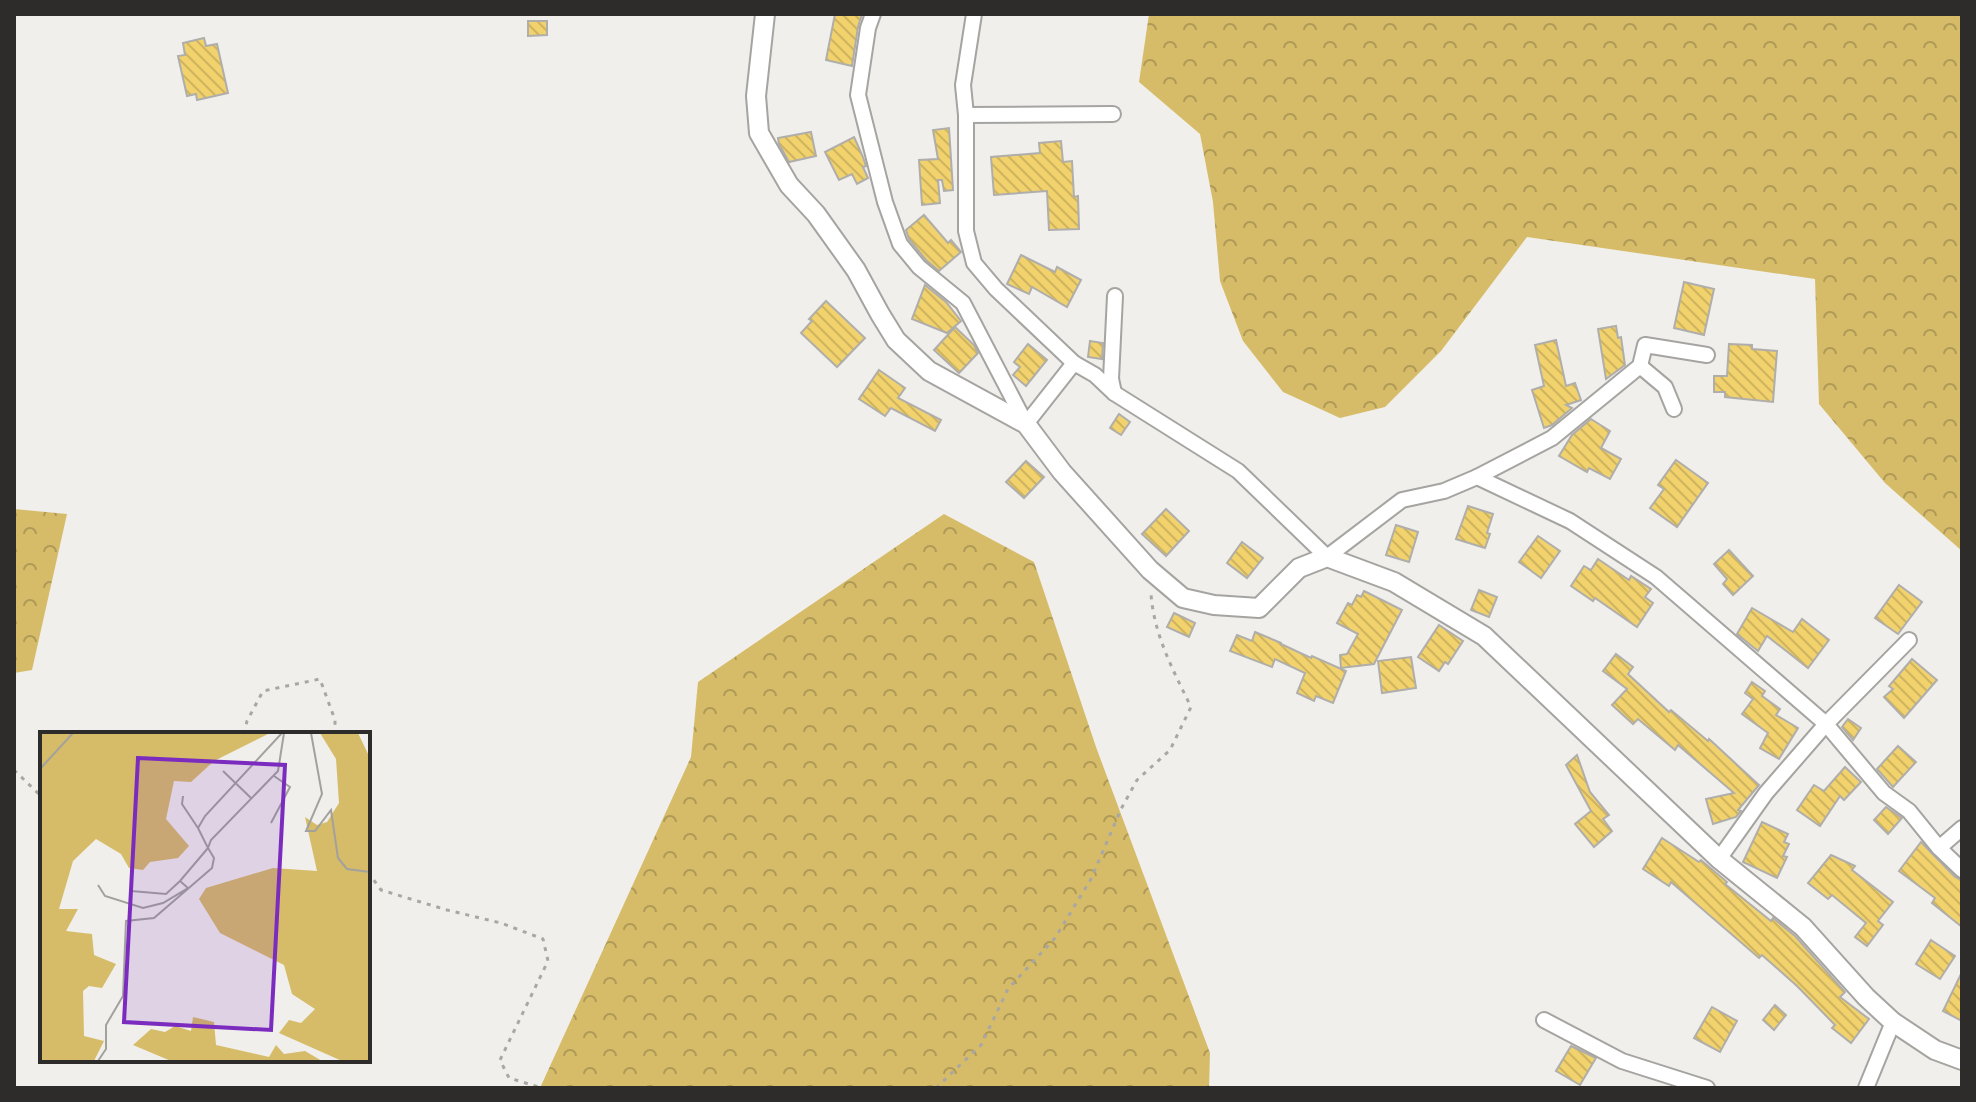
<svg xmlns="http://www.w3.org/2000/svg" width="1976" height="1102" font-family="'Noto Sans',sans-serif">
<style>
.forest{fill:url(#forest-crowns)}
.building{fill:url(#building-back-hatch);stroke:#afaeab;stroke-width:2}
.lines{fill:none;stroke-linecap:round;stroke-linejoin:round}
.minor-casing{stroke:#a5a4a1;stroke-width:18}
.tertiary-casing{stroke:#a5a4a1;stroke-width:22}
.path{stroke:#a8a7a4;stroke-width:3;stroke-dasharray:4 6;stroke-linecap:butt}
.minor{stroke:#fff;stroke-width:14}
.tertiary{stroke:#fff;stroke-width:18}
.inset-road{fill:none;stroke:#a2a19e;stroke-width:2}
.view{fill:#7b2cbf;fill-opacity:0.15;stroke:#7b2cbf;stroke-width:4}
.inset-edge{fill:none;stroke:#2d2c2b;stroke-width:4}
</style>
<defs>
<pattern id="forest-crowns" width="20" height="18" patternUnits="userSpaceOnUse" patternTransform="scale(2)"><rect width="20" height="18" fill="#d6bc68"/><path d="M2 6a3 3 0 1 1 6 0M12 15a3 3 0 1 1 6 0" fill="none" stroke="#ae9956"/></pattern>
<pattern id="building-back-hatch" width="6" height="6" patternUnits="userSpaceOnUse" patternTransform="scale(2)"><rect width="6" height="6" fill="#f1d26d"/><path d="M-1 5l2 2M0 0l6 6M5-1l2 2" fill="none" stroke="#cfb45f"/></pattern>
</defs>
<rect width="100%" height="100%" fill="#f0efeb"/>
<g class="forest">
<path d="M1149,14h813v537l-77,-68 -66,-79 -4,-125 -288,-42 -86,114 -56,56 -45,11 -57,-26 -40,-51 -23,-60 -7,-79 -13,-68 -61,-52z"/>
<path d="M14,509l53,5 -35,156 -18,3z"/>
<path d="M944,514l90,48 62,185 114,306 -1,35h-669l151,-331 7,-75z"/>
</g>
<g class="building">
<path d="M835,14h27l-4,13 -6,39 -26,-6z"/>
<path d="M528,21h19v14l-19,1z"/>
<path d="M204,38l2,8 11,-2 11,49 -31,7 -1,-6 -9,2 -9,-40 7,-1 -2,-12z"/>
<path d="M949,128l4,62 -9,1 -2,-11h-4l2,23 -18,2 -3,-45 19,-1 -5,-29z"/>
<path d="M811,132l5,24 -27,6 -10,-18 -1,-6z"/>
<path d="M854,137l9,20 3,9 -3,1 5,11 -11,6 -5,-10 -13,6 -14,-28z"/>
<path d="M1061,141l2,21 9,-1 2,36 4,-1 1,33 -30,1 -2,-39 -53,4 -3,-38 49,-4 -1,-10z"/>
<path d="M924,215l24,28 3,-3 10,12 -22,19 -13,-11 -17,-21 -3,-9z"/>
<path d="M1021,255l34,17 2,-5 24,13 -14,27 -35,-20 -3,7 -22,-10z"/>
<path d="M1684,282l30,7 -10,46 -30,-7z"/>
<path d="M925,285l21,17 15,19 -14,12 -35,-14z"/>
<path d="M826,301l39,37 -28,29 -36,-34 11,-12 -3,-2z"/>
<path d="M1616,326l2,12 3,-1 4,28 -19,14 -8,-50z"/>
<path d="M955,327l19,18 4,8 -19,20 -25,-23z"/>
<path d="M1556,340l10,46 9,-3 6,17 -15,5 6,3 -20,17 -8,3 -12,-38 12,-4 -9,-41z"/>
<path d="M1090,341l13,2 -1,16 -14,-2z"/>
<path d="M1028,344l19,16 -21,26 -13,-11 7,-8 -6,-5z"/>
<path d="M1729,344l23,1v4l25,2 -4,51 -48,-5v-5h-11v-16h13z"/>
<path d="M879,370l26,18 -7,10 43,22 -6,11 -44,-23 -6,8 -26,-17z"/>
<path d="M1119,414l11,8 -9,13 -11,-7z"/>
<path d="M1591,419l19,12 -9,17 20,11 -11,20 -21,-11 -2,4 -28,-16 13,-21z"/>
<path d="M1676,460l32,23 -31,44 -27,-19 14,-19 -6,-4z"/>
<path d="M1026,461l18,16 -20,21 -18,-16z"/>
<path d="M1468,506l25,8 -6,19 3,1 -5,14 -29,-9z"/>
<path d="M1166,509l23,22 -23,25 -24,-22z"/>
<path d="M1396,525l22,7 -9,30 -23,-7z"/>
<path d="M1538,536l22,15 -19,27 -22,-16z"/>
<path d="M1242,542l21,16 -16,20 -20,-15z"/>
<path d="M1729,550l24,26 -20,19 -10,-11 4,-5 -13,-15z"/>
<path d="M1598,559l31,21 2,-4 20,13 -6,8 8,6 -16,24 -42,-29 -2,3 -22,-15 13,-20 7,4z"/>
<path d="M1899,585l23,17 -24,32 -23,-16z"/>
<path d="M1479,590l18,7 -8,20 -18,-7z"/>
<path d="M1364,591l38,19 -28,54 -33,4 -1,-13 7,-1 11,-20 -21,-11 11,-20 4,2 5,-10 4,2z"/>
<path d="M1752,608l41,24 9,-13 27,21 -21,28 -41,-32 -9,15 -21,-17z"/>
<path d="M1174,613l21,10 -6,14 -22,-10z"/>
<path d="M1439,625l24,16 -15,23 -3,-2 -6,9 -21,-14z"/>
<path d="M1255,632l26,11v1l30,14 1,-2 34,15 -13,32 -17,-7 -2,5 -17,-8 8,-20 -30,-14 -3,8 -42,-16 7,-16 15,6z"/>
<path d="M1616,654l17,13 -5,7 41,38 2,-2 37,31 1,-2 50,46 -21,25 3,1 -5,6 -23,7 -7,-25 28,-6 -56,-48 -3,5 -37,-31 -5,5 -21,-19 15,-16 -24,-18z"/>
<path d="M1411,657l5,31 -34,5 -4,-32z"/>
<path d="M1912,659l25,21 -33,38 -20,-21 9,-8 -4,-3z"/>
<path d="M1752,682l13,9 -3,5 18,13 -4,6 22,13 -19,31 -19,-11 8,-15 -26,-19 11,-15 -8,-6z"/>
<path d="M1848,719l13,9 -8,12 -11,-13z"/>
<path d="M1898,746l18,16 -23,25 -16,-18z"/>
<path d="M1577,755l13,37 19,23 -6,4 9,12 -18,16 -19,-23 16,-13 -25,-46z"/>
<path d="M1845,767l16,15 -17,18 -4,-4 -20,30 -23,-16 17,-25 10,6z"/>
<path d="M1886,807l16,11 -14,16 -14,-14z"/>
<path d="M1762,822l26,12 -4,8 5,2 -6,12 4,1 -10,21 -34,-16z"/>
<path d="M1662,838l37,24 2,-2 26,22 -2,2 46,37 2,-3 22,18 50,56 -5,5 29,22 -18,24 -19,-15 3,-3 -38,-39 -35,-31 -3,3 -88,-76 -2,4 -26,-17z"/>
<path d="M1921,842l34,35 7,3v47l-30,-24 3,-5 -36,-27z"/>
<path d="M1831,855l24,11 -3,4 41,32 -15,19 5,4 -16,21 -12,-9 11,-14 -34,-28 -4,4 -20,-16z"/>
<path d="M1931,940l24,16 -15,23 -24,-15z"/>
<path d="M1962,972v49l-19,-10z"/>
<path d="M1775,1005l11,10 -12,15 -11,-10z"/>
<path d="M1712,1007l25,14 -17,31 -26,-14z"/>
<path d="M1571,1046l25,12 -16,27 -24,-14z"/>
</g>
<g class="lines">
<g class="minor-casing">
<g id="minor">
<path d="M873,14l-5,14 -10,67 27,107 15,42 19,23 44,36 63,121 48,-61"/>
<path d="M974,14l-11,71 3,30v116l8,32 22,26 78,74 21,12 19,18 124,78 89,86 75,-57 42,-9 33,-14 93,44 86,56 170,147 58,69 25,18 30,37 23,22"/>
<path d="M966,115l147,-1"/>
<path d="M1640,366l25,21 9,22"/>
<path d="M1114,393l-3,-14 4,-83"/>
<path d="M1477,477l75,-39 88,-72 5,-21 62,10"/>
<path d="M1939,848l23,-20"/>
<path d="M1719,859l47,-66 60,-69 83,-84"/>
<path d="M1544,1020l78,41 85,27"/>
<path d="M1866,1088l27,-66"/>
</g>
</g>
<g class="tertiary-casing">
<path id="tertiary" d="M765,14l-9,82 3,37 30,52 27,29 40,56 24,44 16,26 33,31 97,53 36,48 88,98 33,28 31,7 45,3 40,-40 28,-11 67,25 90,54 235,223 84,68 63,70 27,25 42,28 27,10"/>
</g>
<g class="path">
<path d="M244,734l3,-13 16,-30 57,-12 15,41v14"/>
<path d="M14,770l28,27"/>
<path d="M368,872l13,18 66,20 54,13 42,16 5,22 -48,99 9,18 33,10"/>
<path d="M936,1088l45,-43 27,-56 47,-51 36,-59 30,-70 16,-29 33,-30 21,-43c-18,-37 -37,-72 -40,-113"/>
</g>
<use href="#minor" class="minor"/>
<use href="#tertiary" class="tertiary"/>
</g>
<g transform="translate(40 732)">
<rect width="330" height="330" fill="#f0efeb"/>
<path d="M0,1h230l-56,28 -23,21 -17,-1 -8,38 23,27 -11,12 -28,4 -7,8 -14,-2 -8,-14 -25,-15 -23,22 -14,48h19l-12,22 26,3 2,21 22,9 -14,24 -13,-2 -6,5 1,45 20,5 -10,20h-54zM280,1h38l11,23 1,305h-28l-63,-28 10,-13 12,3 14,-14 -23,-15 -8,-29 -64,-32 -21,-34 7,-11 67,-20 44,3 -12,-54 12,8 10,-3 12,-19 -3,-44zM153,285l21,5 2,23 53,12 7,-12 8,9 21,-3 17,10h-151l-38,-16 18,-16 14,3 10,-6 16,5z" fill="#d6bc68"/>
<path class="inset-road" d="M271,1l11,61 -16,37h9l16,-21 7,48 9,11 23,3M0,37l33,-36M183,39l28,27M143,64l-1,8 16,24M231,91l19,-36 -16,-11M58,153l7,11 38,12 20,-5 25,-15 -8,-7M91,159l35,3 14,-13 28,-33 -10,-20 7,-12 77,-83M58,329l8,-12v-24l17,-29 3,-75 28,-3 58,-50 2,-10 -6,-10 3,-8 67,-69 6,-38"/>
<path class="view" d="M98,26l147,7 -14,265 -147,-8z"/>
<rect width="330" height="330" class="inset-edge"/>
</g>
<rect width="1976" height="1102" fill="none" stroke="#2d2c2b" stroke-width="32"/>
</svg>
